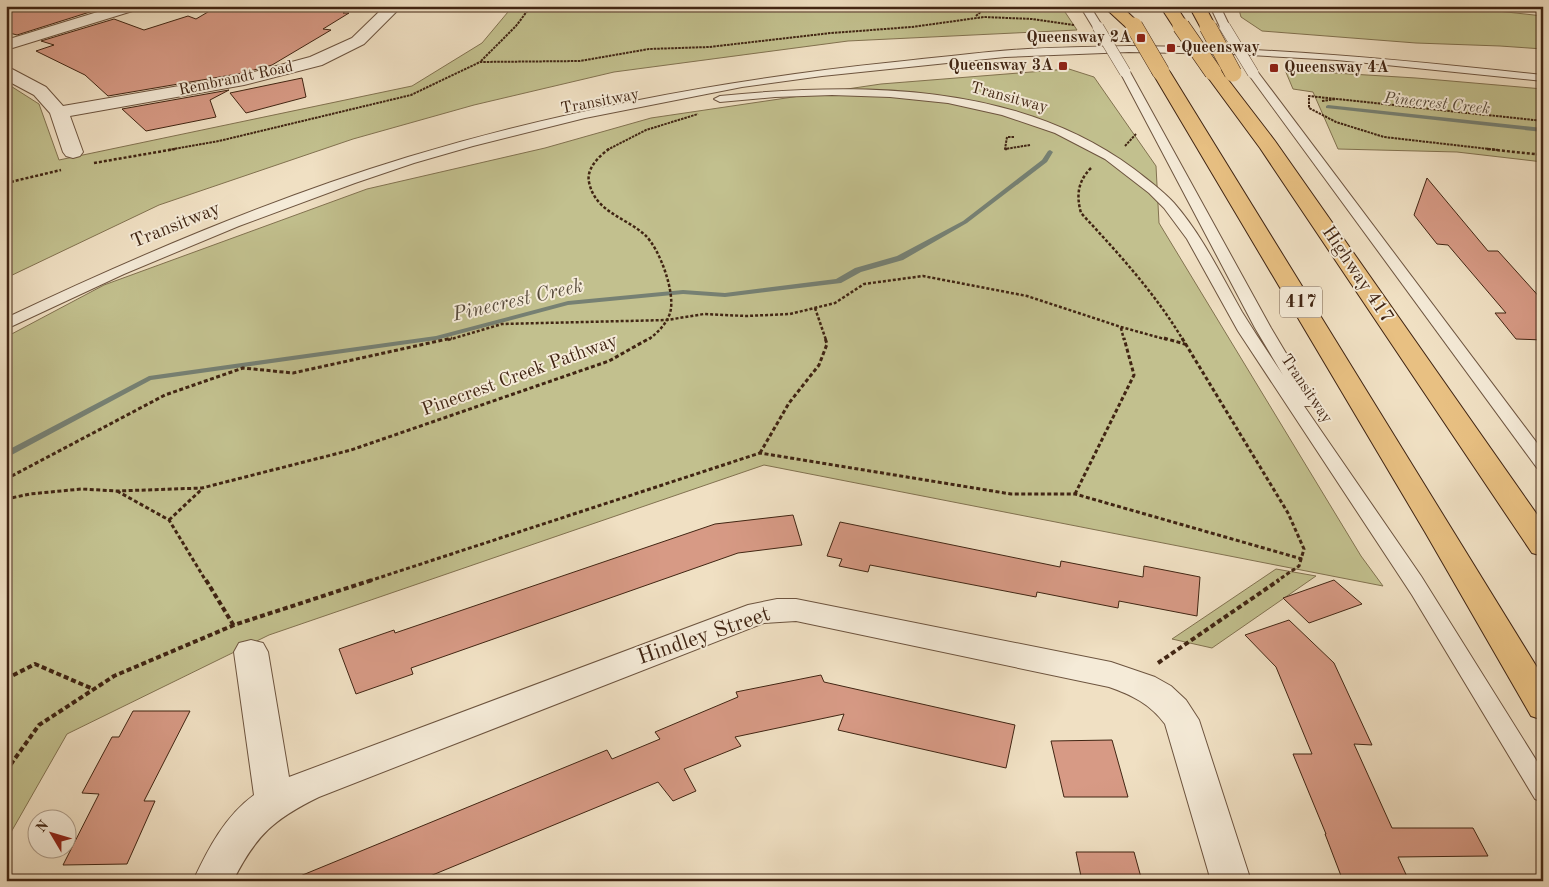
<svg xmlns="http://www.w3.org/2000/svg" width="1549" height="887" font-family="'Old Standard TT',serif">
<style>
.green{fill:#c2c08e;stroke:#827250}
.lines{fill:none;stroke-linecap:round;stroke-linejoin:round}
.stream{fill:#768073;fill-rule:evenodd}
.building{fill:#d79a85;stroke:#412513}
.service-casing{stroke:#6d543f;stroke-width:2}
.minor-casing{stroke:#6d543f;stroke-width:2}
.motorway-casing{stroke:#412513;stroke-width:2}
.path-far3{stroke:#412513;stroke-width:2;stroke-dasharray:2.5 1;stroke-linecap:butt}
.path-far2{stroke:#412513;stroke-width:2.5;stroke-dasharray:3 2;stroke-linecap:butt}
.path-far1{stroke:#412513;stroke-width:3;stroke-dasharray:4 2.5;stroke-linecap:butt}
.path{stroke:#412513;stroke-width:4;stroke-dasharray:5 3;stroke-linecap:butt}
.service{fill:#f5ebd8;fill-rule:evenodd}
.minor{fill:#f5ebd8;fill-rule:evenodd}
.motorway{fill:#e8c082;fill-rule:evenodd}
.service-bridge-casing{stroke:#6d543f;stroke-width:12;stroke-linecap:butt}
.motorway-bridge-casing{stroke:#412513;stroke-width:18;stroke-linecap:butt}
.service-bridge{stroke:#f5ebd8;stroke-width:11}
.motorway-bridge{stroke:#e8c082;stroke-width:17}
.poi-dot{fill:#8f2418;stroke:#f5ebd8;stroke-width:2}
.labels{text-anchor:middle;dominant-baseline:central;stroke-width:4;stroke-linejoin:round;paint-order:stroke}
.far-poi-label{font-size:16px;font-weight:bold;fill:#412513;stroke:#f5ebd8;text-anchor:end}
.far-street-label{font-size:16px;fill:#412513;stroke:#f5ebd8}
.far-water-label{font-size:16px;font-style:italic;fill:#574b3b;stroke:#f5ebd8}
.shield{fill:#f5ebd8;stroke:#77604e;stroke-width:1}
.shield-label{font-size:18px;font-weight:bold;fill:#412513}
.street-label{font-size:19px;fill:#412513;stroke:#f5ebd8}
.water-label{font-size:20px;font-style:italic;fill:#574b3b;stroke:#f5ebd8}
.near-street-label{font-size:22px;fill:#412513;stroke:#f5ebd8}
</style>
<rect width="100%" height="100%" fill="#f0e0c3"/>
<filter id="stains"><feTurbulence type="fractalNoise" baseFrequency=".004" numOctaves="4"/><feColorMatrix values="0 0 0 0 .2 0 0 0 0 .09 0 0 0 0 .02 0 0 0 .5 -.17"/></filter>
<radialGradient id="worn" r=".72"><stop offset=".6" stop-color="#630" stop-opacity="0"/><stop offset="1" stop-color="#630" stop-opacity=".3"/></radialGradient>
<g class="green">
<path d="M513,6h548l16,24 -229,11 -234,31 -140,33 -121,34 -194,66 -153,73v-195l33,21 20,56 353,-74 70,-43z"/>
<path d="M1238,6h214l91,10v33l-43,-3 -84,-3 -154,-12 -21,-14z"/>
<path d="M1069,69l25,8 62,89 3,57 202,333 22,30 -619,-121 -495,170 -202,99 -61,107v-504l98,-52 263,-96 178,-41 106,-30 230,-34z"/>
<path d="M1285,70l131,8 127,11v73l-86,-10 -119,-3 -25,-57 -20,-3z"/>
<path d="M1276,569l40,7 -104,72 -40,-9z"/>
</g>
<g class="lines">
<g class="stream">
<path d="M1328,105l215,23v4l-217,-24v-2z"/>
<path d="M1050,150l3,2 -6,10 -80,61 -64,37 -42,12 -20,11 -116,14 -42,-3 -115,11 -132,35 -285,40 -145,78v-7l143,-75 287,-40 132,-35 115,-11 42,3 111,-14 19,-11 42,-12 66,-35 79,-61 6,-9z"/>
</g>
</g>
<g class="building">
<path d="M6,6h73l14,5 -76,24 -11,-3z"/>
<path d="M218,6h135l-10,7h6l-26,16 8,1 -59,35 -29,8 -135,23 -23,-21 -49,-24 18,-6 -13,-4 73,-22 30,11 44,-14 8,3z"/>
<path d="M302,78l4,19 -60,16 -16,-20z"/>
<path d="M229,90l-19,10 6,17 -70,14 -24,-22z"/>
<path d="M1427,178l61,73h10l45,50v39l-27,-1 -21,-26h11l-58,-68 -11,-1 -23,-29z"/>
<path d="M793,515l9,30 -64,8 -327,115 2,6 -57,20 -17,-45 55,-19 1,3 320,-109z"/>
<path d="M840,522l220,45 1,-6 82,16 1,-11 56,11 -3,39 -78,-15 -1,7 -81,-16 -1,5 -166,-32 -2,7 -29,-6 3,-7 -15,-3z"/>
<path d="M1334,580l28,24 -53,19 -26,-25z"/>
<path d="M1289,620l45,43 38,82 -18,-1 38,84h81l15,28 -90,1 11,24h-66l-18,-47h1l-33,-80h19l-36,-87 -31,-32z"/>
<path d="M821,675l3,7 191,43 -9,43 -168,-38 6,-16 -109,23 6,9 -57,23 12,22 -23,10 -15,-19 -240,99h-130l319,-131 5,9 48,-20 -5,-7 83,-35 -2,-5z"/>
<path d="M133,711h57l-46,90h11l-28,63 -64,1 36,-71 -17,-1 30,-56h7z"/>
<path d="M1112,740l16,57h-64l-13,-56z"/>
<path d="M1076,852h58l8,29h-60z"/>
</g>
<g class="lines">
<g class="service-casing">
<g id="service">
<path d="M1080,6h10l13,21 -1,2h-8z"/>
<path d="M1210,6h10l10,21 -1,2h-8z"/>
<path d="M1129,46c140,1 274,14 414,29v6l-206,-21 -104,-6 -104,-2 -124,5 -183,19 -80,11 -157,31 -112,28 -59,17 -59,20 -116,43 -115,48 -118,55v-11c131,-62 264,-119 402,-161 159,-48 322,-78 487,-95 39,-4 78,-9 117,-12 39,-3 78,-3 117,-4z"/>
<path d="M1125,69l5,3 141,256 44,74 -2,4h-9l117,170 122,195v31l-8,-3 -123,-204 -174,-264 -51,-92 -23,-31 -15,-15 -44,-34 -50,-26 -53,-18 -54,-12 -58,-6 -58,-2 -57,2 -55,5 -6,-3 6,-3c139,-14 297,-14 414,73 14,11 28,21 40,34 28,32 47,72 68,109 13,21 27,42 41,63l-28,-47 -135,-256z"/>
<path d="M1253,70l4,1 286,380v18l-6,-1 -288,-393 -1,-2z"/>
</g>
</g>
<g class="minor-casing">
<g id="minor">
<path d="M117,6h25l-3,3 -133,41v-10z"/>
<path d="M385,6h17l-38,38 -42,21 -78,20 -174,31 13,36 -3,4 -7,2 -7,-2 -3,-4 -13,-39 -16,-18 -28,-15v-12l6,1 34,18 17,19 180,-31 67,-18 42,-19z"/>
<path d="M777,599h19l315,63 44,15 16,9 15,14 13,20 52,161h-40l-46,-157c-15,-20 -33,-29 -56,-37l-313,-66 -32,2 -445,174c-45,22 -63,38 -86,84h-40c15,-32 32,-65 61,-86l-20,-143 5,-9 12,-3 12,3 5,9 21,125 459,-172z"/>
</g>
</g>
<g class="motorway-casing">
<g id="motorway">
<path d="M1103,6h18l21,20 -2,3h-12z"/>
<path d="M1160,6h16l13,20 -2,3h-12z"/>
<path d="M1189,6h16l11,21 -2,3h-12z"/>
<path d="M1161,67l6,1 3,4 373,605v43l-12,-4 -106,-184 -273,-460 3,-4z"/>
<path d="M1213,67l6,1 56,73 268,382v33l-11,-3 -272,-405 -56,-76 3,-4z"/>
</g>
</g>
<g class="path-far3">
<path d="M976,16l11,-10"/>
<path d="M481,61l35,-35 15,-20"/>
<path d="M1322,101l14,-2"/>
<path d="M1014,137h-7l-2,12 25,-4"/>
<path d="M1125,146l11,-12"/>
<path d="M168,150l51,-9 192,-46 69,-33 100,-1 69,-12 60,-2 122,-14 81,-6 72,-10 48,2 42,6"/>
<path d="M607,150l39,-20 52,-16"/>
<path d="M1498,150l-114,-13 -48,-15 -27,-14v-12l234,25"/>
</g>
<g class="path-far2">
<path d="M609,149c-10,7 -23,20 -20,33 6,30 36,35 56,53 15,14 31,59 25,78 -4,12 -13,20 -22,27"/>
<path d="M1005,149h2"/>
<path d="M1487,149l56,6"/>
<path d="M94,163l81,-14"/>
<path d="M1091,168c-13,13 -15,27 -10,45 37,40 74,80 102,127"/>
<path d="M6,183l55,-13"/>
<path d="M815,308l11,32"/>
<path d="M1121,328l3,12"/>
<path d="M448,340l54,-16 165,-4 37,-6 42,2 44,-2 45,-11 29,-19 59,-8 104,20 94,31 47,13"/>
</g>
<g class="path-far1">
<path d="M1164,338l24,7"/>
<path d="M1182,338l106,175 16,36 -5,17 -22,15"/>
<path d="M760,453l29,-50 30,-38 8,-21 -2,-6"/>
<path d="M6,479l159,-84 78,-27 50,5 159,-35"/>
<path d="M117,491l52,29 37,61"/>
<path d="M1075,494l59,-119 -10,-37"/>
<path d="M6,499l24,-5 51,-5 36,2 85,-3 149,-38 258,-89 41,-23"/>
<path d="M169,520l33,-31"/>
<path d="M369,581l391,-128 251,41h64l227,65"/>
</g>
<g class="path">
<path d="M206,580l28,46"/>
<path d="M1158,663l121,-83"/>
<path d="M6,679l29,-15 58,25"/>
<path d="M6,771l33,-46 75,-49 120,-51 138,-45"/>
</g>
<use href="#service" class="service"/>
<use href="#minor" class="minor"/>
<use href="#motorway" class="motorway"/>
<g class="service-bridge-casing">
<g id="service-bridge">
<path d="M1098,27l27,45"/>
<path d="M1225,27l28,46"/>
</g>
</g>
<g class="motorway-bridge-casing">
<g id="motorway-bridge">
<path d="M1134,26l27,46"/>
<path d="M1181,26l32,46"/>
<path d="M1208,27l25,46"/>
</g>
</g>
<use href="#service-bridge" class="service-bridge"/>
<use href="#motorway-bridge" class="motorway-bridge"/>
</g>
<g class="poi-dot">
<rect x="1136" y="33" width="10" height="10" rx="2.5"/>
<rect x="1166" y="43" width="10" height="10" rx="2.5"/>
<rect x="1058" y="61" width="10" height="10" rx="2.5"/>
<rect x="1269" y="63" width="10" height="10" rx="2.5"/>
</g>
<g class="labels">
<g class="far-poi-label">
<text x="1131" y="38">Queensway 2A</text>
<text x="1181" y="48" text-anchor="start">Queensway</text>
<text x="1053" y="66">Queensway 3A</text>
<text x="1284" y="68" text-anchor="start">Queensway 4A</text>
</g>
<g class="far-street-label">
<text transform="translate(236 79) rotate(-12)">Rembrandt Road</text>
<text transform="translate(1009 98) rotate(15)">Transitway</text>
<text transform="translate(600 102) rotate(-11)">Transitway</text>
<text transform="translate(1306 389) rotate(56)">Transitway</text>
</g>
<g class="far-water-label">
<text transform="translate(1437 104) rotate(6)">Pinecrest Creek</text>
</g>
<rect class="shield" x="1280" y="286.5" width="42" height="31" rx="4"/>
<g class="shield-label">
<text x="1301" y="302">417</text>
</g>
<g class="street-label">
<text transform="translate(176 226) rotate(-22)">Transitway</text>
<text transform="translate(1357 275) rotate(56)">Highway 417</text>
<text transform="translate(520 376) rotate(-20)">Pinecrest Creek Pathway</text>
</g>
<g class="water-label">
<text transform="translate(518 301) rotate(-13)">Pinecrest Creek</text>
</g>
<g class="near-street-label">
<text transform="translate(704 636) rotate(-19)">Hindley Street</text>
</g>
</g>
<rect width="1549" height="887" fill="none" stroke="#f0e0c3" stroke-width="25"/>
<rect x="8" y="8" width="1534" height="872" fill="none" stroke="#412513" stroke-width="2.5"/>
<rect x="12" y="12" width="1524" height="862" fill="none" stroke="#412513"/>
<g transform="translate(52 834) rotate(308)"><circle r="24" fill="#f5ebd8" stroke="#ad9c89"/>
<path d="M0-4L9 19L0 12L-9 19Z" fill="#8f2418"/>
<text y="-8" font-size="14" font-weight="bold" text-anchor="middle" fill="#412513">N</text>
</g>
<rect width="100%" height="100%" filter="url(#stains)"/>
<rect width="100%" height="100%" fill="url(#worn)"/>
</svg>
